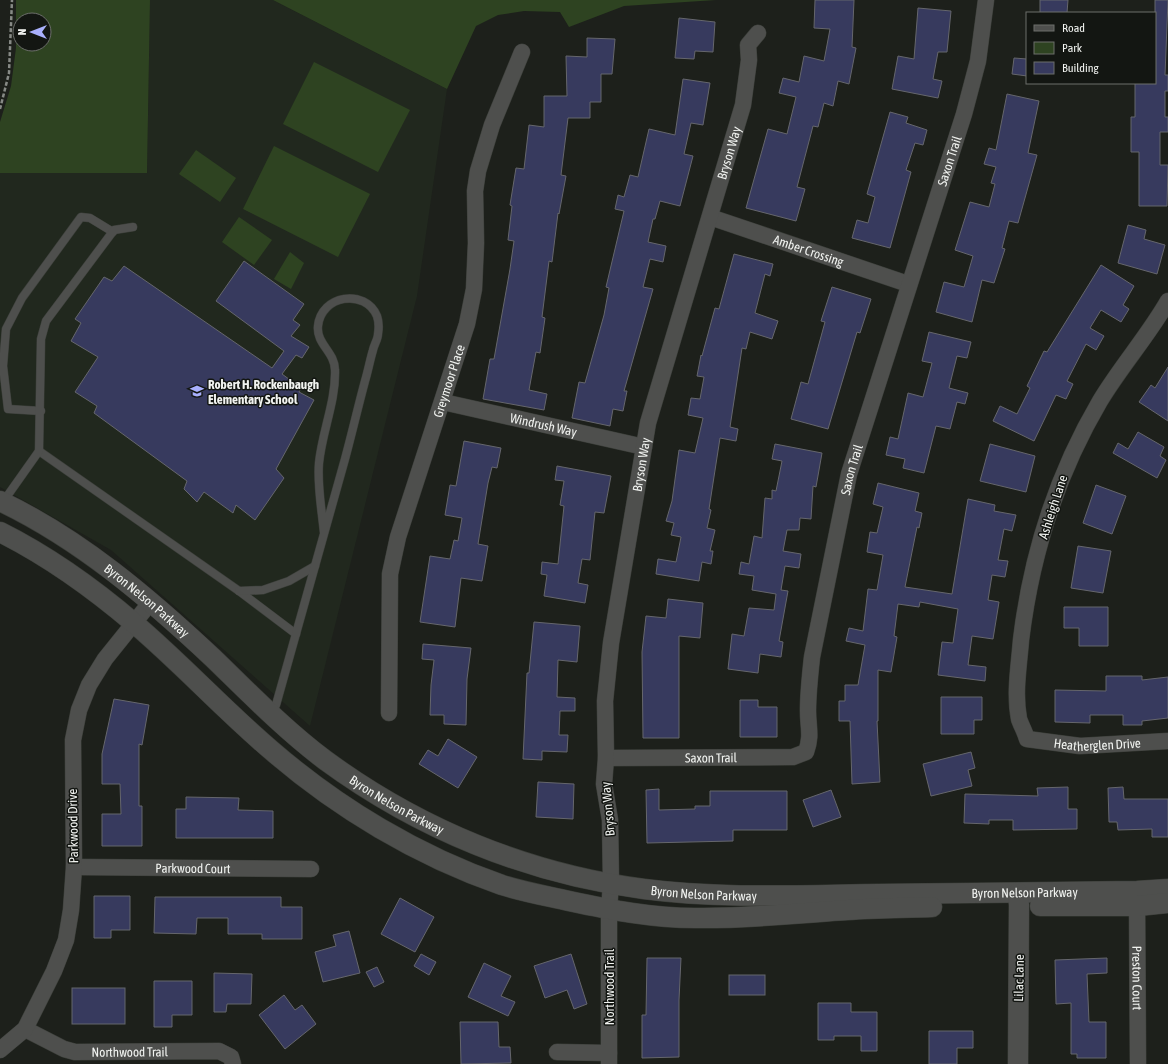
<svg xmlns="http://www.w3.org/2000/svg" width="1168" height="1064" font-family="'Asap Condensed',sans-serif">
<style>
.built{fill:#21281e}
.green{fill:#2e4321;fill-rule:evenodd}
.building{fill:#373a5e;stroke:#65666c}
.lines{fill:none;stroke-linecap:round;stroke-linejoin:round}
.service-casing{stroke:#3b3e39;stroke-width:9}
.minor-casing{stroke:#3b3e39;stroke-width:17}
.tertiary-casing{stroke:#3b3e39;stroke-width:21}
.path{stroke:#878a86;stroke-width:2.5;stroke-dasharray:4 2;stroke-linecap:butt}
.service{stroke:#4e4f4d;stroke-width:8}
.minor{stroke:#4e4f4d;stroke-width:16}
.tertiary{stroke:#4e4f4d;stroke-width:20}
.labels{text-anchor:middle;dominant-baseline:central;stroke-width:3;stroke-linejoin:round;paint-order:stroke}
.street-label{font-size:13px;fill:#f1f3f0;stroke:#131612}
.poi-label{font-size:13px;font-weight:bold;fill:#f1f3f0;stroke:#131612;text-anchor:start}
</style>
<rect width="100%" height="100%" fill="#1d201b"/>
<path class="built" d="M150,0h123l174,89 -30,207 -107,430 -199,-176 -111,-63v-314h147z"/>
<g class="green">
<path d="M16,0h134l-3,173h-147v-51l11,-36 5,-38zM20,20h24v24h-24z"/>
<path d="M273,0h443l-92,6 -55,21 -9,-15 -36,-1 -26,4 -22,11 -29,63z"/>
<path d="M314,62l96,48 -32,62 -95,-48z"/>
<path d="M274,146l96,48 -32,63 -95,-48z"/>
<path d="M196,150l40,28 -16,24 -41,-28z"/>
<path d="M239,217l33,23 -18,25 -32,-23z"/>
<path d="M290,252l14,11 -13,26 -17,-10z"/>
</g>
<g class="building">
<path d="M815,0h39l-2,47 4,1 -7,36 -11,-3 -5,25 -9,-3 -6,24 -5,-1 -16,61 8,2 -9,32 -50,-13 22,-79 19,5 9,-37 -17,-4 4,-15 16,4 5,-26 20,5 6,-32 -16,-1z"/>
<path d="M1040,0h28l-1,13h-27z"/>
<path d="M1155,0h13l-3,75h3v16h-3v26h3v15h-8v33h8l-1,41h-28v-54h-8v-35h4v-34h20z"/>
<path d="M918,8l33,3 -4,41h-9l-5,27 9,2 -4,17 -46,-9 6,-33 16,3z"/>
<path d="M679,18l36,4 -2,30 -18,-1 -1,8 -19,-1z"/>
<path d="M587,38l28,1 -3,35h-11v28h-11v16h-22l-7,57 5,1 -7,38 -1,-1 -6,49 -3,-1 -7,56 3,1 -5,35 -4,-1 -7,38 18,4 -3,16 -61,-11 7,-40h4l16,-90 4,-28 -6,-1 4,-34 -2,-1 6,-37 8,1 5,-44 15,2v-31h23l-1,-40 21,1z"/>
<path d="M1014,58l13,1v17l-15,-2z"/>
<path d="M683,79l27,4 -7,42 -12,-2 -7,31 9,2 -13,50 -20,-5 -5,18h-2l-5,23 18,4 -3,16 -13,-3 -7,28 10,2 -29,102h3l-4,20 -10,-2 -3,17 -38,-8 7,-36 6,1 19,-68 5,-27 -3,-1 18,-76 -9,-2 3,-14 6,2 6,-22 8,2 11,-48 26,6z"/>
<path d="M1007,94l32,7 -11,52 9,2 -19,68 -9,-2 -7,27 3,1 -11,34 -12,-3 -10,42 -36,-10 8,-30 20,5 9,-31 -18,-6 15,-48 19,5 6,-23 -4,-1 5,-16 -12,-3 5,-16 7,2z"/>
<path d="M890,112l18,5 -2,6 21,7 -4,15 -8,-2 -9,27 5,2 -21,76 -38,-10 5,-18 11,3 7,-26 -8,-3z"/>
<path d="M1128,225l18,5 -2,9 21,6 -8,29 -39,-11z"/>
<path d="M734,254l39,10 -3,12 -5,-2 -10,39 23,8 -6,18 -22,-7 -4,17 -4,-1 -12,79 8,2 -2,12 -16,-3 -11,71 2,1 -4,18 8,2 -5,21h3l-2,13 -9,-2 -3,19 -43,-7 2,-15 18,3 5,-25 -10,-2 3,-12 -8,-2 6,-20 7,-51 16,3 8,-35 -15,-3 3,-17 9,1 4,-22 -7,-1 4,-21 1,1 13,-48 4,1z"/>
<path d="M244,261l60,43 -11,16 7,5 -9,11 18,11 -7,11 -6,-3 -14,19 19,14 -2,4 15,8 -38,69 8,9 -29,42 -19,-15 -3,8 -29,-21 -7,10 -13,-13 3,-8 -93,-68 3,-7 -22,-14 23,-35 -27,-16 10,-18 -6,-4 29,-42 8,4 12,-15 148,102 12,-17 -68,-50z"/>
<path d="M1101,265l33,21 -11,19 6,4 -8,13 -20,-12 -11,18 14,8 -8,14 -10,-6 -19,37 6,3 -7,15 -10,-4 -22,46 -41,-20 7,-15 17,8 13,-26 -3,-2 17,-35 3,1z"/>
<path d="M832,287l39,12 -11,34 -3,-1 -29,97 -37,-10 10,-37 7,2 17,-62 -4,-1z"/>
<path d="M929,332l42,10 -4,16 -10,-2 -8,32 19,5 -3,11 -8,-2 -7,27 -14,-3 -12,47 -21,-5 2,-9 -19,-4 4,-18 8,2 10,-46 15,4 9,-34 -10,-2z"/>
<path d="M1168,367v54l-29,-19 12,-17 4,3z"/>
<path d="M1138,432l26,15 -4,9 6,4 -9,18 -44,-25 5,-10 10,6z"/>
<path d="M464,441l37,7 -4,20 -5,-1 -4,16 -10,61 10,2 -6,35 -21,-3 -6,49 -35,-5 10,-66 20,3 4,-19 4,1 4,-23 -17,-3 5,-30 6,1z"/>
<path d="M775,444l47,9 -6,34 -3,-1 -2,33 -11,-1 -1,12h-12l-4,21 18,3 -2,14 -14,-2 -4,24 7,1 -9,50 4,1 -2,15 -21,-3 -2,19 -30,-4 4,-35 12,2 5,-28 25,2 2,-16 -24,-4 2,-14 -15,-2 2,-12 8,2 5,-28 8,2 3,-40 7,1v-9l4,1 6,-30 -10,-2z"/>
<path d="M990,444l45,12 -9,36 -46,-11z"/>
<path d="M557,466l54,10 -7,37 -9,-1 -5,48 -8,-1 -4,24 10,2 -3,18 -41,-7 3,-21 -6,-1 1,-12 16,2 6,-58 -4,-1 4,-24 -9,-1z"/>
<path d="M878,483l41,10 -4,18 7,2 -3,15 -2,-1 -12,60 47,7 16,-95 27,6 -1,6 22,4 -4,16 -8,-2 -6,31 10,1 -3,16 -13,-2 -4,25 11,2 -6,37 -21,-3 -4,29 18,2 -1,14 -47,-6 4,-33 11,1 5,-34 -38,-7 -1,5 -21,-3 -4,32 3,1 -6,35 -13,-2v51h-1l3,61 -28,2 -2,-63h-11v-20h6v-16h13l7,-40 -19,-4 3,-13 14,3 5,-42 9,1 6,-35 -16,-3 3,-20 7,1 6,-26 -10,-3z"/>
<path d="M1096,485l30,11 -14,38 -29,-11z"/>
<path d="M1078,546l33,5 -8,42 -32,-5z"/>
<path d="M668,599l35,4 -3,35 -21,-2v102h-36l-1,-86 4,-36 20,2z"/>
<path d="M1064,607h44v39h-29v-18h-15z"/>
<path d="M534,622l46,4 -3,36 -19,-2 -1,37 18,1v13h-15l-1,24h9l-1,17 -25,-1v9l-19,-1 4,-86h2z"/>
<path d="M423,644l48,4 -4,31 -1,46 -22,-1v-9h-14l1,-30 3,-25 -12,-1z"/>
<path d="M1106,676h36v4l26,-3v41l-26,3v4h-19v-10h-33v8l-35,-1v-32l51,1z"/>
<path d="M941,697h41v23h-8v14h-33z"/>
<path d="M114,699l35,6 -7,40 -3,-1v62h3v40h-40v-32h19l-1,-30h-18v-30z"/>
<path d="M740,700h18v7h19v30h-37z"/>
<path d="M448,739l29,18 -19,31 -39,-24 9,-14 10,6z"/>
<path d="M971,752l4,16 -7,2 4,16 -41,10 -8,-32z"/>
<path d="M538,782l36,2 -1,35 -37,-2z"/>
<path d="M1068,787v22h9v20l-64,1v-10h-24v4l-25,-1 1,-29 73,2 -1,-8z"/>
<path d="M1123,787l1,12h44v38h-16v-8l-34,1 -1,-8h-8l-1,-34z"/>
<path d="M659,789v21l36,-1v-3h15v-15h77v39h-54v11l-86,2 -1,-53z"/>
<path d="M831,790l10,27 -28,10 -10,-27z"/>
<path d="M186,797l53,1 -1,12 35,1v27h-97v-29h10z"/>
<path d="M94,896h36v34h-19v8h-17z"/>
<path d="M155,897h126v10h21v32h-40v-5h-34v-16h-31l-1,16 -42,-1z"/>
<path d="M400,898l34,19 -19,35 -34,-18z"/>
<path d="M349,931l11,42 -37,9 -8,-30 21,-6 -3,-11z"/>
<path d="M421,954l15,8 -7,13 -15,-9z"/>
<path d="M571,954l16,50 -13,5 -7,-19 -22,8 -11,-32z"/>
<path d="M647,958h34l-2,42v57l-37,1v-43h4z"/>
<path d="M1107,958v15l-20,1 2,48h17v36h-29v-4h-6v-51l-15,1 -1,-44z"/>
<path d="M484,963l27,13 -10,20 14,6 -7,14 -40,-19z"/>
<path d="M377,967l7,15 -10,5 -8,-15z"/>
<path d="M214,973l38,1 -1,30h-24l-1,8h-12z"/>
<rect x="729" y="975" width="36" height="20"/>
<path d="M154,981h38v34h-20v12h-18z"/>
<rect x="72" y="988" width="53" height="36"/>
<path d="M284,995l11,15 7,-5 14,19 -31,25 -26,-34z"/>
<path d="M818,1003h33v9h26v39h-16v-15h-27v4h-16z"/>
<path d="M460,1022h38l1,25h11l1,16 -50,1z"/>
<path d="M929,1031h44v17h-16v16h-28z"/>
</g>
<g class="lines">
<g class="service-casing">
<g id="service">
<path d="M41,411l-33,-2 -5,-43 3,-37 16,-31 59,-81 9,1 23,14"/>
<path d="M39,451l200,140 57,43"/>
<path d="M3,502l36,-51 2,-112 5,-18 68,-91 19,-3"/>
<path d="M239,591l24,-1 26,-9 26,-15"/>
<path d="M271,713l5,-8c23,-82 46,-164 69,-246 7,-26 13,-52 20,-78 3,-10 5,-21 8,-31 1,-5 5,-11 5,-16 1,-6 1,-12 -1,-18 -12,-28 -56,-21 -59,10 -2,18 17,26 17,44 1,31 -13,62 -16,93 -2,23 3,48 5,70"/>
</g>
</g>
<g class="minor-casing">
<g id="minor">
<path id="s1" d="M710,217l198,67"/>
<path id="s2" d="M1168,301c-20,35 -47,65 -68,100 -43,73 -69,156 -79,239 -2,26 -7,53 -2,79 2,6 6,13 8,20l53,7 88,-5"/>
<path id="s3" d="M443,402l201,45"/>
<path id="s4" d="M389,713l1,-139 8,-37 69,-213 7,-35 2,-46 -1,-52 3,-20 14,-46 30,-73"/>
<path id="s5" d="M606,758l187,-1 13,-5c6,-17 2,-24 2,-41 0,-18 2,-36 4,-54l37,-183 115,-360 14,-53 8,-61"/>
<path id="s6" d="M74,867l237,2"/>
<path id="s7" d="M1137,895l1,169"/>
<path id="s8" d="M25,1029l39,20 11,3 144,-1 12,6 2,7"/>
<path d="M0,1050l25,-21 29,-58 12,-31 5,-30 3,-43 -1,-127 6,-30 10,-25 16,-26 45,-56"/>
<path d="M557,1052l52,1"/>
<path id="s9" d="M609,1064v-154l2,-27 -1,-63 -6,-36 2,-26 -1,-57 6,-58 37,-220 95,-318 6,-45 -1,-15 10,-12"/>
</g>
</g>
<g class="tertiary-casing">
<g id="tertiary">
<path id="s10" d="M0,501c80,38 149,97 213,157 36,35 72,72 112,102 94,69 203,114 319,129 76,10 157,6 234,5 86,-1 172,-2 259,-3l31,-2"/>
<path d="M0,532c48,24 94,57 135,92 47,40 89,86 136,126 67,58 147,106 231,135 22,7 45,11 67,16 42,9 83,17 126,17 51,1 102,-5 153,-8 28,-2 56,-2 84,-3"/>
<path d="M1018,893l1,12 -1,159"/>
<path d="M1040,906h98l30,-3"/>
</g>
</g>
<path class="path" d="M0,109l9,-36 3,-73"/>
<use href="#service" class="service"/>
<use href="#minor" class="minor"/>
<use href="#tertiary" class="tertiary"/>
</g>
<defs>
<g id="school-bare" transform="scale(1.08)"><path d="M0-5L7-2L0 1L-7-2ZM-4 1L0 2.5L4 1V4Q0 6-4 4Z" fill="#a9b0fc" stroke="#131612" stroke-width="2.5" paint-order="stroke"/></g>
</defs>
<g fill-rule="evenodd">
<use href="#school-bare" x="197" y="391"/>
</g>
<g class="labels">
<g class="street-label">
<text stroke="none"><textPath href="#s9" startOffset="927">Bryson Way</textPath></text>
<text stroke="none"><textPath href="#s5" startOffset="812">Saxon Trail</textPath></text>
<text stroke="none"><textPath href="#s1" startOffset="104">Amber Crossing</textPath></text>
<text stroke="none"><textPath href="#s4" startOffset="341">Greymoor Place</textPath></text>
<text stroke="none"><textPath href="#s3" startOffset="103">Windrush Way</textPath></text>
<text stroke="none"><textPath href="#s9" startOffset="603">Bryson Way</textPath></text>
<text stroke="none"><textPath href="#s5" startOffset="488">Saxon Trail</textPath></text>
<text transform="translate(1053 507) rotate(-72)">Ashleigh Lane</text>
<text stroke="none"><textPath href="#s10" startOffset="178">Byron Nelson Parkway</textPath></text>
<text stroke="none"><textPath href="#s2" startOffset="546">Heatherglen Drive</textPath></text>
<text stroke="none"><textPath href="#s5" startOffset="105">Saxon Trail</textPath></text>
<text stroke="none"><textPath href="#s10" startOffset="502">Byron Nelson Parkway</textPath></text>
<text transform="translate(608 809) rotate(-95)">Bryson Way</text>
<text transform="translate(73 826) rotate(-91)">Parkwood Drive</text>
<text stroke="none"><textPath href="#s6" startOffset="119">Parkwood Court</textPath></text>
<text stroke="none"><textPath href="#s10" startOffset="825">Byron Nelson Parkway</textPath></text>
<text stroke="none"><textPath href="#s10" startOffset="1146">Byron Nelson Parkway</textPath></text>
<text transform="translate(1019 978) rotate(-89)">Lilac Lane</text>
<text stroke="none"><textPath href="#s7" startOffset="83">Preston Court</textPath></text>
<text transform="translate(609 987) rotate(-90)">Northwood Trail</text>
<text stroke="none"><textPath href="#s8" startOffset="110">Northwood Trail</textPath></text>
</g>
<g class="poi-label">
<text x="208" y="384">Robert H. Rockenbaugh<tspan x="208" dy="15">Elementary School</tspan></text>
</g>
</g>
<rect x="1026" y="12" width="130" height="72" fill="#131612" stroke="#6c6e6b"/>
<rect x="1034" y="25" width="20" height="6" fill="#4e4f4d" stroke="#6c6e6b"/>
<text x="1062" y="32" font-size="12" fill="#f1f3f0">Road</text>
<rect x="1034" y="42" width="20" height="12" fill="#2e4321" stroke="#6c6e6b"/>
<text x="1062" y="52" font-size="12" fill="#f1f3f0">Park</text>
<rect x="1034" y="62" width="20" height="12" fill="#373a5e" stroke="#6c6e6b"/>
<text x="1062" y="72" font-size="12" fill="#f1f3f0">Building</text>
<g transform="translate(32 32) rotate(270)"><circle r="19" fill="#131612" stroke="#6c6e6b"/>
<path d="M0-3L7 15L0 10L-7 15Z" fill="#a9b0fc"/>
<text y="-6" font-size="11" font-weight="bold" text-anchor="middle" fill="#f1f3f0">N</text>
</g>
</svg>
